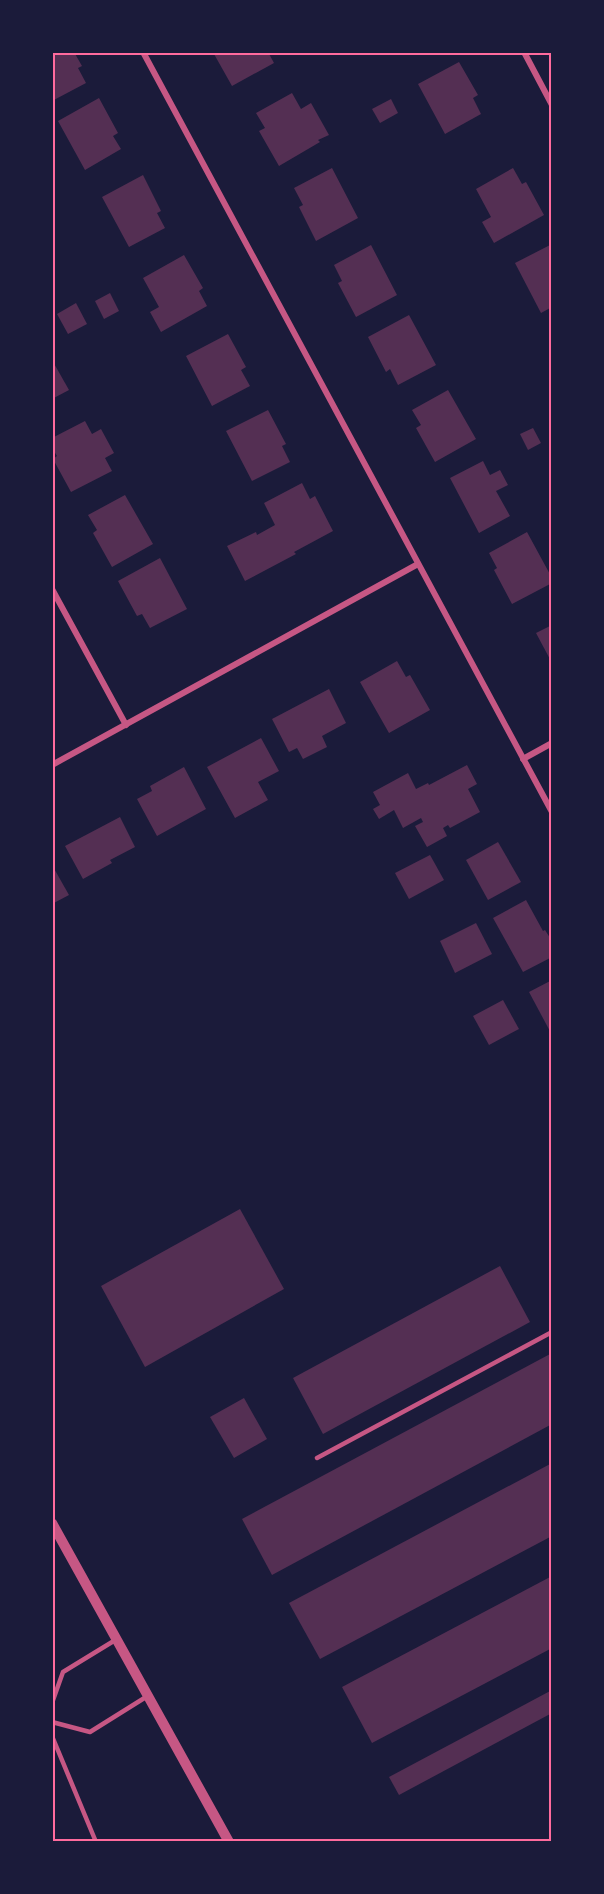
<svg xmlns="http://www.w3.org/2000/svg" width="604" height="1894" font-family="Spectral,serif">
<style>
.building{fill:#542f53}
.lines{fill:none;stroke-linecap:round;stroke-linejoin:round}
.service{stroke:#c65784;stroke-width:4.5}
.minor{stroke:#c65784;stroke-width:6}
.tertiary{stroke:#c65784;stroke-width:10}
.neatline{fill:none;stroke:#ff6b9d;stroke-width:2}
</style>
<rect width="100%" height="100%" fill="#1b1b3a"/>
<g class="building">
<path d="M52,52h22l8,14 -4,2 8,15 -34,18z"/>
<path d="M216,52h52l6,11 -42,23 -18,-32z"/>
<path d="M459,62l19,33 -5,3 8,16 -36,20 -27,-50z"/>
<path d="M292,93l9,16 10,-6 18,32 -11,5 2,2 -41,24 -20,-35 6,-3 -9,-15z"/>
<path d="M99,98l19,35 -5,3 8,13 -36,21 -27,-49z"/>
<path d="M391,99l7,14 -18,10 -8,-14z"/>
<path d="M332,168l26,50 -42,23 -17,-34 4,-2 -9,-17z"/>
<path d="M513,168l9,16 4,-2 18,33 -50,28 -12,-21 9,-5 -15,-28z"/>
<path d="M143,175l18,36 -4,2 8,15 -36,19 -27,-50z"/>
<path d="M552,244v63l-11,6 -26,-50z"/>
<path d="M371,245l26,50 -41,22 -18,-34 4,-2 -8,-16z"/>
<path d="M184,255l19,33 -4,3 8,15 -46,26 -11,-20 9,-5 -16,-29z"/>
<path d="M110,293l9,18 -15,8 -9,-18z"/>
<path d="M76,303l11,21 -19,10 -11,-20z"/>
<path d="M409,315l27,50 -38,20 -8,-16 -4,3 -18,-35z"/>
<path d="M228,334l18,33 -5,3 9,16 -38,20 -26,-50z"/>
<path d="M52,360l17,30 -17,9z"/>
<path d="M448,390l28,49 -41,23 -19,-34 5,-3 -9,-15z"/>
<path d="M268,410l18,34 -4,2 8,16 -38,19 -26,-50z"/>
<path d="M85,421l7,13 9,-5 13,24 -9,5 7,13 -41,21 -18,-33 4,-3 -5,-8v-10z"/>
<path d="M533,428l8,15 -13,7 -8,-16z"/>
<path d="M483,461l7,14 10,-5 8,15 -12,6 14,25 -31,17 -29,-55z"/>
<path d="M302,483l8,16 5,-3 18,35 -39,21 2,2 -51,27 -18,-35 29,-14 1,3 18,-10 -11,-22z"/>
<path d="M125,495l28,49 -41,23 -19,-34 4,-3 -9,-15z"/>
<path d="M527,532l25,46v5l-40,21 -18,-34 3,-2 -8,-15z"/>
<path d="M160,558l27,51 -37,19 -8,-14 -5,2 -19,-35z"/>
<path d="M552,625v38l-16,-30z"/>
<path d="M397,661l9,16 4,-2 20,35 -41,23 -29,-51z"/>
<path d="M329,689l17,34 -24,13 5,11 -24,12 -6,-11 -8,4 -17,-33z"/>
<path d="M261,738l18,33 -21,11 10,18 -33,18 -28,-51z"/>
<path d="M467,765l10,19 -9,5 12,23 -30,16 -2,-3 -5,3 4,8 -20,11 -12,-21 8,-4 -2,-4 -18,10 -9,-18 -15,9 -6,-10 7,-4 -7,-13 35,-19 8,16 12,-6 1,2z"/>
<path d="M184,767l22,42 -49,27 -20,-37 15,-8 -2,-5z"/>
<path d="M120,817l15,30 -25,13 2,3 -29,16 -18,-33z"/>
<path d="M498,842l23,40 -33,18 -22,-40z"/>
<path d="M430,855l14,25 -35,19 -14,-26z"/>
<path d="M52,865l17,30 -17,9z"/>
<path d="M526,900l17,31 2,-1 7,11v16l-29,15 -30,-54z"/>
<path d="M476,923l16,31 -37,19 -15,-32z"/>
<path d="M552,980v55l-23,-43z"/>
<path d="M503,1000l16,29 -30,16 -16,-29z"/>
<path d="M240,1209l44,80 -139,78 -44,-81z"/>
<path d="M500,1266l30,56 -207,112 -30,-56z"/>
<path d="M552,1353v71l-280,151 -30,-56z"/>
<path d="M244,1398l23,41 -33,19 -24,-41z"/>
<path d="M552,1463v73l-232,123 -31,-56z"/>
<path d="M552,1576v72l-180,95 -30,-56z"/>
<path d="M552,1690v23l-153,82 -10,-18z"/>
</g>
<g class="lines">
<g class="service">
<path d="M317,1458l235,-126"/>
<path d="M52,1703l11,-31 54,-33"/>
<path d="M52,1722l38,10 56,-35"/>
<path d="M52,1736l44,106"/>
</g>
<g class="minor">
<path d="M143,52l409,760"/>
<path d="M524,52l28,53"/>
<path d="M52,589l74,136"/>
<path d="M523,759l29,-16"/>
<path d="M52,765l366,-201"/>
</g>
<path class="tertiary" d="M52,1523l177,319"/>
</g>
<rect width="604" height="1894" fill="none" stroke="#1b1b3a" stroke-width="108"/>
<rect x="54" y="54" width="496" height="1786" class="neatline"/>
</svg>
